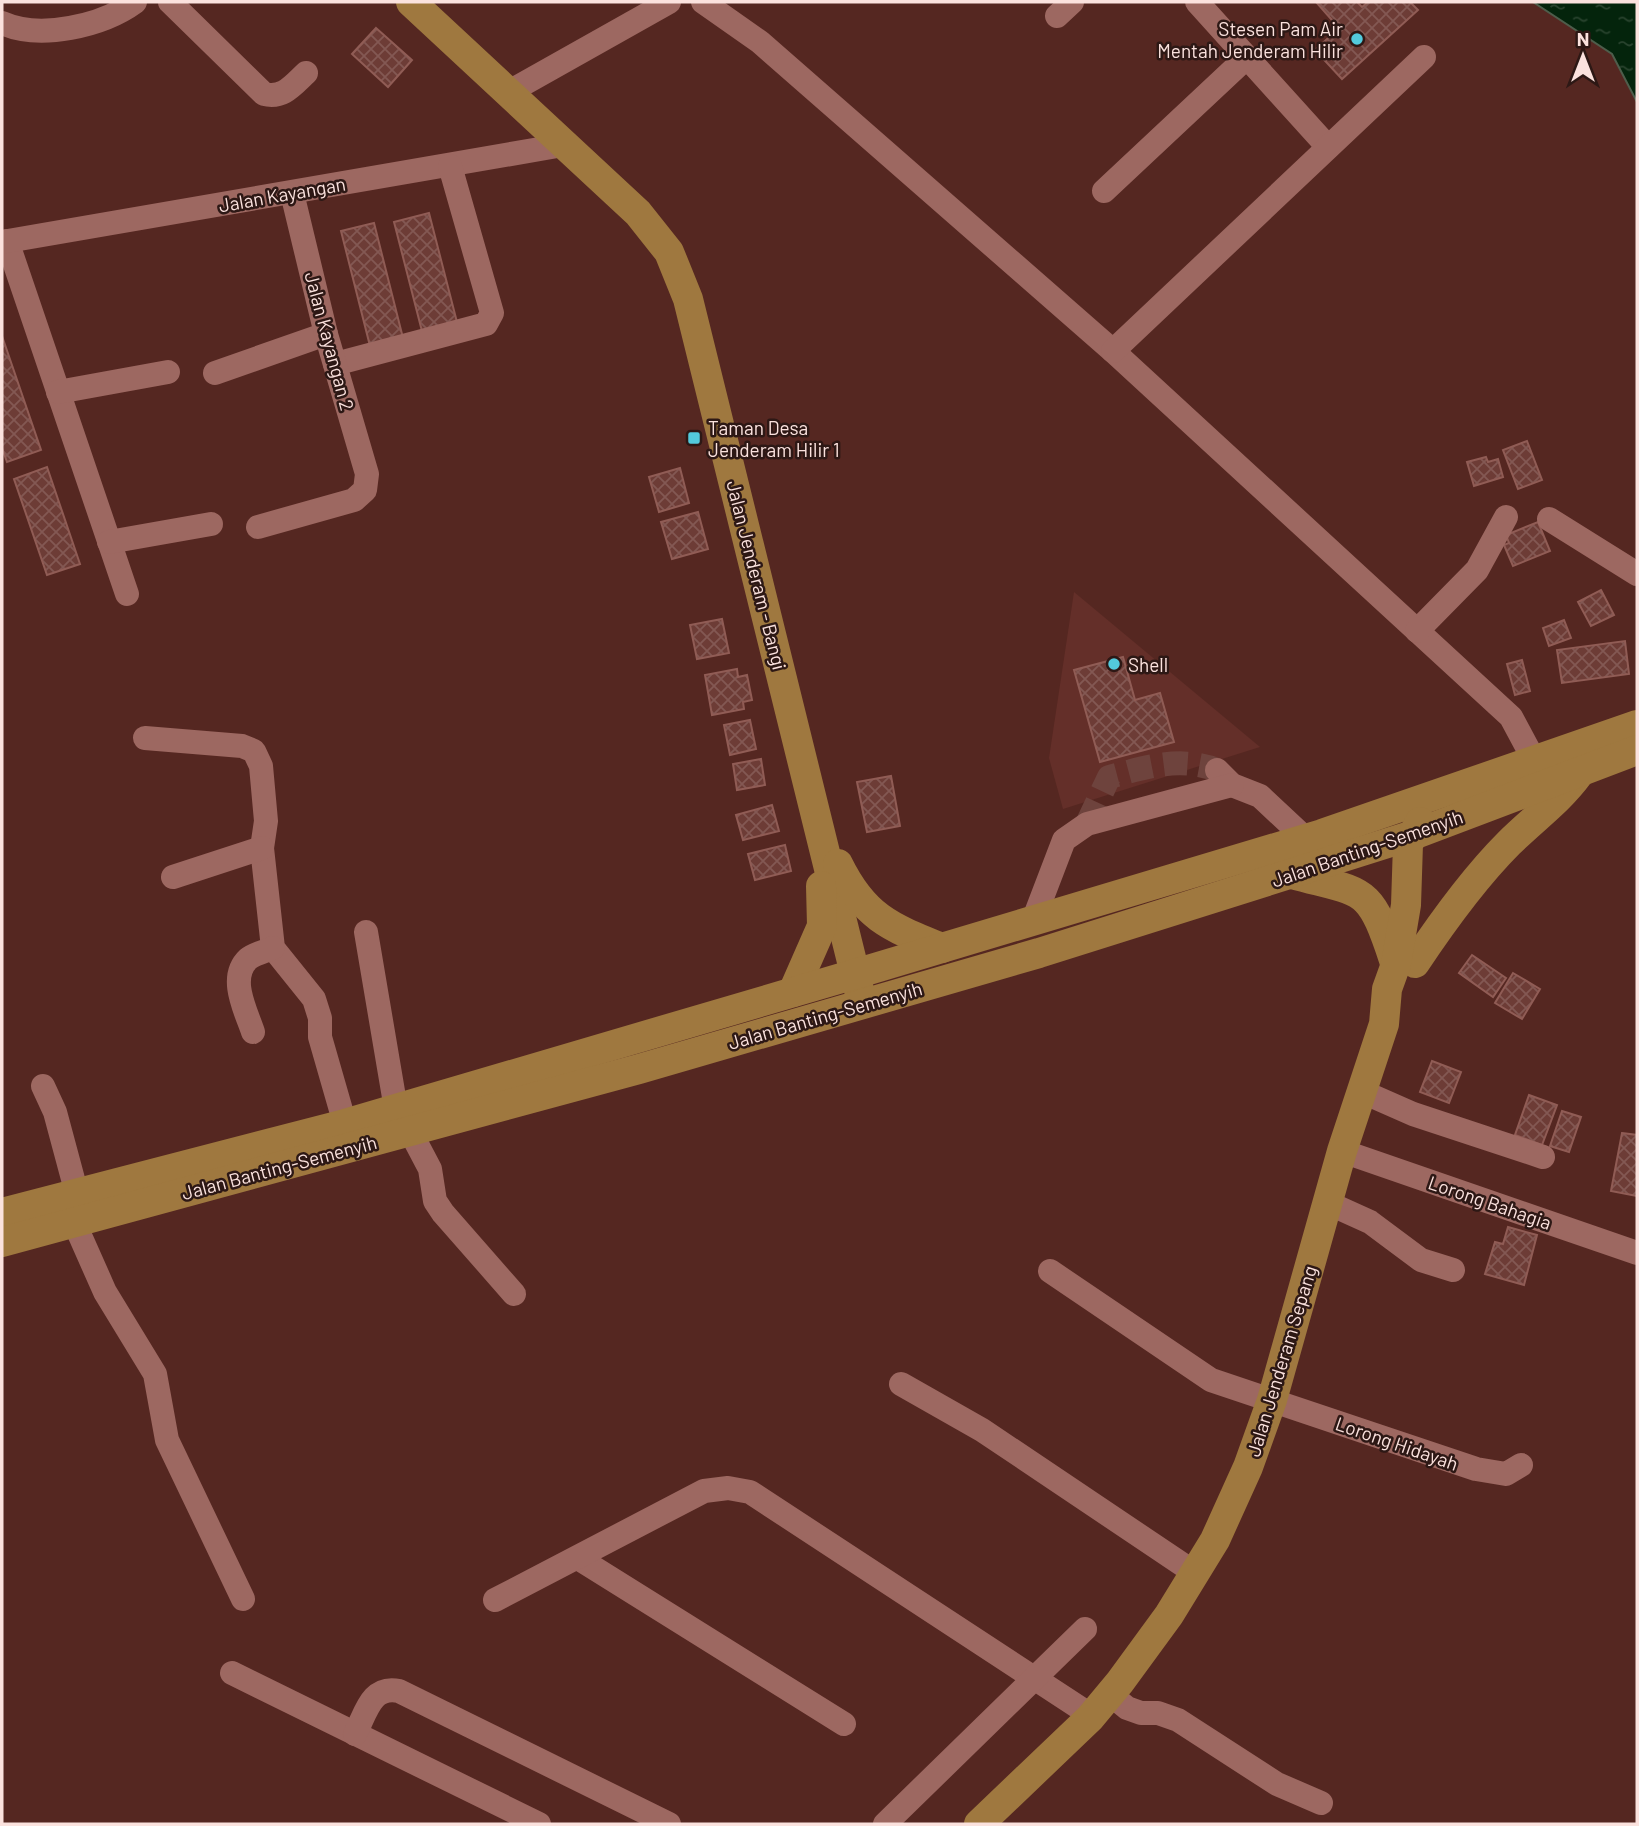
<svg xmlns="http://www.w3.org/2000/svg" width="1639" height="1826" font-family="Barlow,sans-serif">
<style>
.built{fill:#642f29}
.water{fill:url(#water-ripples);stroke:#4e5d4b;stroke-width:2}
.building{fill:url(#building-cross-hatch);stroke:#905c55;stroke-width:2}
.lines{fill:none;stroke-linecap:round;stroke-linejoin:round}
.minor-tunnel{stroke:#6e433d;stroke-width:24;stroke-dasharray:24 12;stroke-linecap:butt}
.minor{stroke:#9d6861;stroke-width:24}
.major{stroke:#9f783f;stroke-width:30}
.poi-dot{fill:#53cadc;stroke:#2d1815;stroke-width:2.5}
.labels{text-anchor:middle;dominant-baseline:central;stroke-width:5;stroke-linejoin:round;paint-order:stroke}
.poi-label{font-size:19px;fill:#fbe2de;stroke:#2d1815;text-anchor:start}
.street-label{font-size:19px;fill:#fbe2de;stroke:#2d1815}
</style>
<defs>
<pattern id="water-ripples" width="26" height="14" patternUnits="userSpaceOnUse" patternTransform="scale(1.75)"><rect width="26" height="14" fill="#04240c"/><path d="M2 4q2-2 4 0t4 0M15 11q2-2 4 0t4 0" fill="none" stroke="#2a442f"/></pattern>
<pattern id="building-cross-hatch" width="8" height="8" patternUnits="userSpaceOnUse" patternTransform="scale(1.75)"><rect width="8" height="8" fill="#6d3c36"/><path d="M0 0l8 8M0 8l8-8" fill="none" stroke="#835853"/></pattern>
</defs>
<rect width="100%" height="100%" fill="#552721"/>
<path class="built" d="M1074,592l186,155 -197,62 -14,-51z"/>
<path class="water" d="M1533,2h104v100l-25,-48z"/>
<g class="building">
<path d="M1316,2h41l5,5 6,-5h42l8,8 -76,69 -27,-29 24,-22z"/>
<path d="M376,28l36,32 -24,27 -36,-33z"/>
<path d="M429,213l30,117 -35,9 -30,-117z"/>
<path d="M374,223l29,115 -33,8 -29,-115z"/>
<path d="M2,336l39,114 -34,12 -5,-14z"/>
<path d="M1527,441l15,39 -24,9 -15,-39z"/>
<path d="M1486,457l2,5 10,-3 5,18 -29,9 -7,-24z"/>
<path d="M47,467l33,97 -33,11 -33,-96z"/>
<path d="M680,468l9,35 -30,9 -10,-35z"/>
<path d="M698,512l10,37 -36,10 -11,-37z"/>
<path d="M1538,522l12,29 -37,15 -9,-21 5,-2 -3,-8z"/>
<path d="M1601,590l13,25 -23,11 -13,-24z"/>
<path d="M722,619l7,34 -32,6 -7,-34z"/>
<path d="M1564,620l7,18 -22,8 -6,-18z"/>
<path d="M1625,641l4,33 -67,9 -5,-33z"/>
<path d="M1123,657l12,43 25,-7 14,49 -74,20 -26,-92z"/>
<path d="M1522,660l8,31 -15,4 -8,-31z"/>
<path d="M737,669l1,8 9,-2 5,25 -9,2 1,7 -32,6 -7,-40z"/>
<path d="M750,720l6,29 -26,6 -6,-30z"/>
<path d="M761,759l4,26 -28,5 -4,-26z"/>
<path d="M891,776l9,50 -33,6 -10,-50z"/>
<path d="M772,805l7,26 -36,9 -7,-25z"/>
<path d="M785,845l6,26 -36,9 -7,-26z"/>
<path d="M1472,955l34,23 -13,19 -34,-24z"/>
<path d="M1513,973l27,16 -18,30 -27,-16z"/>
<path d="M1432,1061l29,11 -12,31 -29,-11z"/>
<path d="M1529,1095l28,10 -15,40 -27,-10z"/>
<path d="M1562,1111l19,6 -12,35 -19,-6z"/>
<path d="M1622,1133l15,2v61l-26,-5z"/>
<path d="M1508,1227l29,8 -13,50 -39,-11 10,-32 8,2z"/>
</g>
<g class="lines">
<path class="minor-tunnel" d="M1087,824l22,-47c38,-10 70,-21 108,-7"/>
<g class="minor">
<path d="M170,2l94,92c19,5 29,-9 42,-21"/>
<path d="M703,2l57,40 353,309 398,366 23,43"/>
<path d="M1197,2l131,145"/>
<path d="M1057,16l15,-14"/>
<path d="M2,23c38,17 100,3 133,-21"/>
<path d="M509,92l160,-90"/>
<path d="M1104,191l143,-134"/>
<path d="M7,241l120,353"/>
<path d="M2,242l561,-97"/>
<path d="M1113,351l311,-294"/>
<path d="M335,364l151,-40 6,-11 -42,-147"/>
<path d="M215,373l111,-39"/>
<path d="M58,392l110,-20"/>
<path d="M1549,519l88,55"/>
<path d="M258,527l96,-27 11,-10 2,-16 -41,-140 -34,-141"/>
<path d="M109,542l102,-18"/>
<path d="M1417,631l60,-61 29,-53"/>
<path d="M145,738l97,8 12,5 7,15 5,55 -4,27 11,100 41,51 6,19v19l25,87"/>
<path d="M1217,770l15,15 28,11 46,43"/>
<path d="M173,877l89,-29"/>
<path d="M1033,921l31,-81 23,-16 145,-39"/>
<path d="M366,932l30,177"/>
<path d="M253,1032c-7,-21 -25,-54 -5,-73 6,-5 18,-8 25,-11"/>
<path d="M43,1086l12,26 22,82"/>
<path d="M1363,1092l50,22 130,43"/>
<path d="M410,1131l20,38 5,32 8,12 71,81"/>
<path d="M1342,1151l295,102"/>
<path d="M1328,1203l42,19 51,38 32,10"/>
<path d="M74,1222l31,70 50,82 12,66 76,159"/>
<path d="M1050,1271l161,109 265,89 30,5 15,-9"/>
<path d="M901,1384l81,46 213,143"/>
<path d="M578,1558l266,166"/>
<path d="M495,1600l209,-109 24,-3 22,4 342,224"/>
<path d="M232,1673l307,151"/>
<path d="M1110,1694l17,14 14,5h17l20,7 99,64 44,19"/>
<path d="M355,1734c11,-21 16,-49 44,-43l270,133"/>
<path d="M885,1824l200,-195"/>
</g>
<g class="major">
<path d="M411,2l227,211 31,39 19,47 172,695"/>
<path d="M838,864c26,53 52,63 104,84"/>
<path d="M1292,874c73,20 77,10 102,86"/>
<path d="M1415,963c28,-42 58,-84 94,-120 23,-23 50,-42 69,-68"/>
<path d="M793,992l29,-66 -1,-40"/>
<path d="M2,1213l343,-89 510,-150 467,-140 315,-109"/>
<path d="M2,1242l637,-173 400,-116 374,-118 224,-85"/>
<path d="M979,1824l111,-106 30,-36 49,-67 46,-75 33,-73 24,-67 70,-249 42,-127 3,-35 9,-25 10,-59 2,-61 12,-22"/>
</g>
</g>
<g class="poi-dot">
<circle cx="1357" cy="39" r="7"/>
<rect x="687" y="431" width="14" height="14" rx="3.5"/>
<circle cx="1114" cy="664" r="7"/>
</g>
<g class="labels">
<g class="poi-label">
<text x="1343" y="28" text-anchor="end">Stesen Pam Air<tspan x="1343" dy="22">Mentah Jenderam Hilir</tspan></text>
<text x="708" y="427">Taman Desa<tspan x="708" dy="22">Jenderam Hilir 1</tspan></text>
<text x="1128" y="664">Shell</text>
</g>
<g class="street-label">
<text transform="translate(282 194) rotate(-10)">Jalan Kayangan</text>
<text transform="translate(330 341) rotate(75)">Jalan Kayangan 2</text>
<text transform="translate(757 575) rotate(76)">Jalan Jenderam - Bangi</text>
<text transform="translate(1367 848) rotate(-19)">Jalan Banting-Semenyih</text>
<text transform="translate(825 1015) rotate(-16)">Jalan Banting-Semenyih</text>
<text transform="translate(279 1167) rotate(-15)">Jalan Banting-Semenyih</text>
<text transform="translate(1490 1202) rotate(19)">Lorong Bahagia</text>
<text transform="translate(1281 1361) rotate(-73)">Jalan Jenderam Sepang</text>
<text transform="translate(1397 1443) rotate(19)">Lorong Hidayah</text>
</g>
</g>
<rect width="1639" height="1826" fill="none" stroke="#fbe2de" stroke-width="7"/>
<g transform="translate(1583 56)" stroke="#2d1815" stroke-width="5" paint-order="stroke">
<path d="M0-5L12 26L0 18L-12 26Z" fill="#fbe2de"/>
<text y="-10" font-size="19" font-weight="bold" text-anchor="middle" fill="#fbe2de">N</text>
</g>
</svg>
